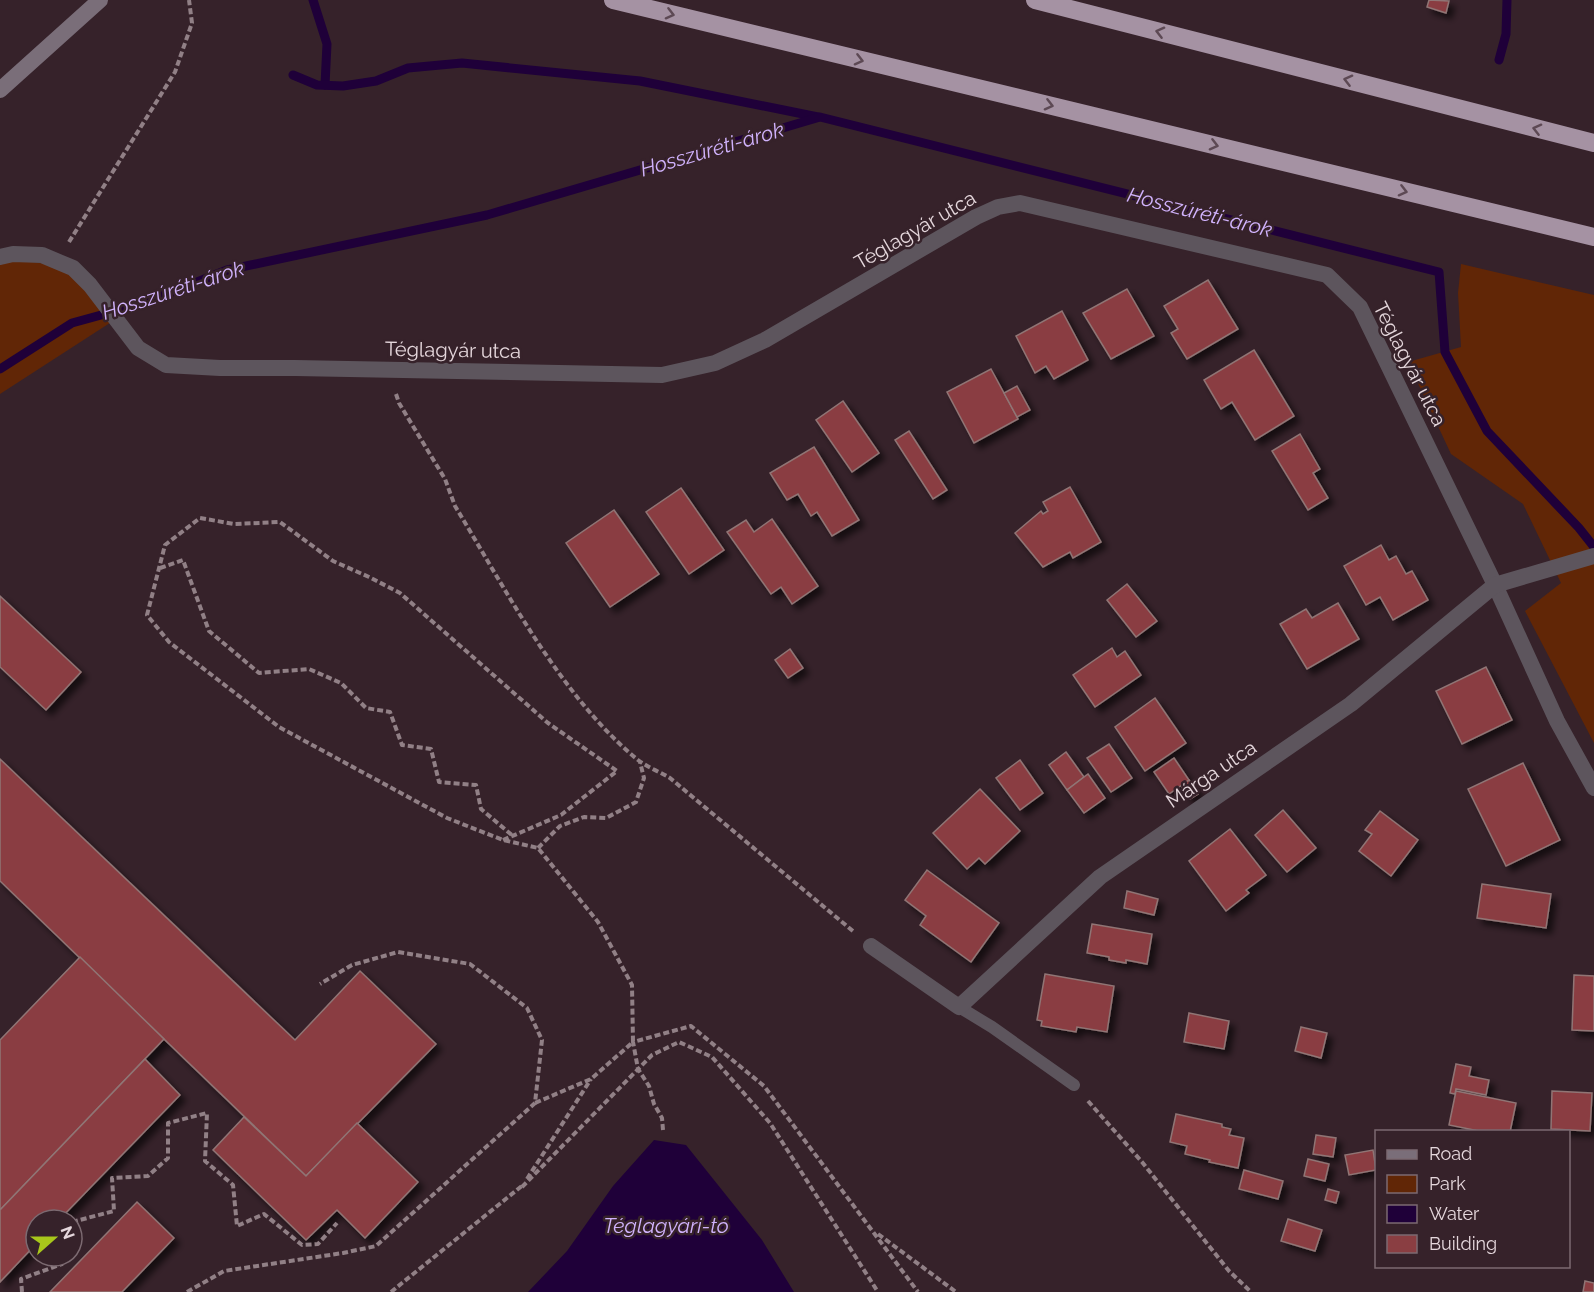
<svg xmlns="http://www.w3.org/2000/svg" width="1594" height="1292" font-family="Raleway,sans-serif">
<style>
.green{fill:#612606}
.water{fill:#1f0039}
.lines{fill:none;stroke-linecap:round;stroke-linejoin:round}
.stream{stroke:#1f0039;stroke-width:9}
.building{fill:#8a3e42;stroke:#907575;stroke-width:1.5;filter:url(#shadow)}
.path{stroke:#918086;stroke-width:4;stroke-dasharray:6 3;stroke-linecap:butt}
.service{stroke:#5d555d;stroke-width:12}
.minor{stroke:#5d555d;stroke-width:16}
.secondary{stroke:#7a6e79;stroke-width:16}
.motorway{stroke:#a592a3;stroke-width:18}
.oneway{stroke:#5d4954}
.labels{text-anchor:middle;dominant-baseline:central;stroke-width:5;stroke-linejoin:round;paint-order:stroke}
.street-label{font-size:20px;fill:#e5d7dc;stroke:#36222a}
.water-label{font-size:21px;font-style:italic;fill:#d0b2fc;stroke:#36222a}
</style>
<defs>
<filter id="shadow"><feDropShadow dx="5.5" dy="5.5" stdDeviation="3" flood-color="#0009"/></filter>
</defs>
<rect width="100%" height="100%" fill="#36222a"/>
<g class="green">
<path d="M0,257l73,11 43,51 -116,75z"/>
<path d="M1461,264l133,31v448l-69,-132 36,-28 -38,-79 -72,-50 -43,-92 53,-15 -3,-54z"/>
</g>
<path class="water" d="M654,1140l32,5 76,95 32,52h-266l39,-41 46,-65z"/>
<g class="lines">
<g class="stream">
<path d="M313,0l14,44 -2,41"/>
<path d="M1499,60l7,-26 1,-34"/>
<path d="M293,75l24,10 26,1 33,-5 32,-13 54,-5 178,18 178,36"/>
<path d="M0,369l72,-46 73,-20 82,-33 260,-55 333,-98 619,155 6,80 42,79 92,97 15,19"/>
</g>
</g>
<g class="building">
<path d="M1429,0l20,1 -3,12 -19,-6z"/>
<path d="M1208,280l30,49 -51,30 -16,-26 7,-4 -14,-23z"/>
<path d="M1127,289l27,47 -43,23 -28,-46z"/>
<path d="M1062,311l26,49 -34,19 -8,-13 -11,7 -19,-37z"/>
<path d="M1254,350l40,66 -39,24 -23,-38 -11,7 -17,-29z"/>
<path d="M991,369l27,50 -44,24 -27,-51z"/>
<path d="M1017,386l13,24 -13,7 -13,-24z"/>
<path d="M843,401l36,52 -27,19 -36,-52z"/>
<path d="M909,431l38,59 -14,9 -38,-59z"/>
<path d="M1300,434l20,35 -7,4 15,25 -20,12 -36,-59z"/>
<path d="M814,447l45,73 -27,16 -15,-24 -6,4 -13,-22 -11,6 -17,-27z"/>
<path d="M1070,487l31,55 -28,16 -3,-6 -27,15 -28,-34 26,-22 2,3 5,-3 -5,-9z"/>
<path d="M681,488l43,62 -35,24 -43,-62z"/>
<path d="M614,510l45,64 -49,33 -44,-64z"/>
<path d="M772,519l46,67 -26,18 -11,-17 -10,7 -44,-62 19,-12 8,12z"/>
<path d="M1381,545l8,15 7,-4 10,18 6,-3 16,29 -35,20 -13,-23 -14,8 -22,-39z"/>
<path d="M1127,584l30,37 -21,16 -29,-37z"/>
<path d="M0,596l81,76 -35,38 -46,-43z"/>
<path d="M1338,603l21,36 -52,30 -27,-45 26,-15 6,9z"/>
<path d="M1112,648l5,9 8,-6 16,24 -46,32 -22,-32z"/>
<path d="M790,649l13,19 -15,10 -13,-18z"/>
<path d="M1486,667l26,53 -50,24 -26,-53z"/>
<path d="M1155,698l31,45 -41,28 -30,-44z"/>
<path d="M1109,744l23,34 -21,14 -24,-34z"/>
<path d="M1066,752l18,25 -17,13 -18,-25z"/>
<path d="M1174,758l15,22 -20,14 -15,-22z"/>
<path d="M0,759l295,281 65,-69 76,73 -130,132 -306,-295z"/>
<path d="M1020,760l23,33 -23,17 -24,-32z"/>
<path d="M1523,763l37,77 -54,26 -38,-77z"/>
<path d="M1088,774l17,24 -21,15 -17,-23z"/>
<path d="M1189,780l9,14 -8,5 -9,-13z"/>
<path d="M980,789l40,42 -35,33 -6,-6 -12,11 -34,-36z"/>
<path d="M1283,810l33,38 -29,24 -32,-37z"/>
<path d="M1380,811l38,29 -27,36 -32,-25 13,-17 -7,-4z"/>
<path d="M1230,829l36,46 -20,15 3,3 -23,18 -37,-50z"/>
<path d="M927,870l72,53 -28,39 -51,-37 6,-9 -21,-16z"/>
<path d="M1482,884l69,10 -5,34 -69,-10z"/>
<path d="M1127,891l31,8 -4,16 -30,-7z"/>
<path d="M1092,924l60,10 -5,30 -21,-4v3l-17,-3v-3l-22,-4z"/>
<path d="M80,957l84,82 -164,171v-170z"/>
<path d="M1045,974l69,12 -7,46 -30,-5 -1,5 -35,-6 1,-5 -5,-1z"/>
<path d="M1574,975l20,1v55l-22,-1z"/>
<path d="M1189,1013l40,8 -5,28 -40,-7z"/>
<path d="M1301,1027l26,6 -6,25 -26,-7z"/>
<path d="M145,1059l35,36 -121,125h-23v24l-36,38v-72z"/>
<path d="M1456,1064l15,3 -2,9 20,4 -3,15 -30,-6 -1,5 -5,-1z"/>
<path d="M1456,1091l60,12 -6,29h-26l-35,-7z"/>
<path d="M1552,1091l40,2 -2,38 -39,-2z"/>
<path d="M1176,1114l46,10v3l9,2 -2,6 15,3 -6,30 -29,-6 1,-2 -25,-6 2,-8 -17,-4z"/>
<path d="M244,1117l62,59 51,-53 61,59 -53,56 -28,-28 -31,30 -93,-90z"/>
<path d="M1316,1135l20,3 -3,19 -20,-3z"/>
<path d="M1373,1150l3,20 -27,5 -4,-20z"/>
<path d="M1308,1159l21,5 -4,17 -21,-5z"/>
<path d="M1244,1170l39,11 -5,18 -39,-10z"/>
<path d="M1328,1189l11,3 -3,11 -11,-3z"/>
<path d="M137,1202l37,36 -52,54h-72z"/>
<path d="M1288,1219l34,11 -7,21 -34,-10z"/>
<path d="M1585,1281l9,2v9h-11z"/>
</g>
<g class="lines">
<g class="path">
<path d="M69,242l106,-170 17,-49 -3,-23"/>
<path d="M396,394l3,9 46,76 10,27c51,84 106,191 183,254 9,7 22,12 32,18l184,154"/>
<path d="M160,568l23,-8 26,71 50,42 50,-4 32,14 25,25 24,4 12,33 29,4 8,33 37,3 5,24 32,27"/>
<path d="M503,840l58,-25 56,-44 -69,-48 -148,-130 -31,-16 -36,-16 -53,-39 -46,2 -34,-6 -35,27 -18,70 22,27 110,85 168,91 56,22 35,8 60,74 34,63 1,57 -42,37 -56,24"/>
<path d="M538,848l22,-22 24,-9 22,1 30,-16 8,-24 -4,-16"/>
<path d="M1088,1101l54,61 87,109 22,21"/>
<path d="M663,1130l-1,-12 -8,-14 -5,-18 -11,-17 -5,-27 58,-16 73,60 154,206"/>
<path d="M527,1179l64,-100"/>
<path d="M522,1187l130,-132 27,-13 33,15 58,66 108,169"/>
<path d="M72,1222l42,-11 -2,-33 36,-2 20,-18v-35l39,-10 -2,48 28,24 4,41 27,-12 38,31 16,-1 19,-21"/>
<path d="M878,1234l78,58"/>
<path d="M22,1292l-1,-13 41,-15v-8"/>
<path d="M187,1292l37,-21 119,-18 33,-7 159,-143 7,-63 -15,-32 -57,-44 -72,-12 -46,13 -32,19"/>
<path d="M391,1292l132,-107"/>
</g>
<path class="service" d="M959,1007l33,20 82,58"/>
<g class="minor">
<path d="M0,257l13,-3 29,1 31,13 17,17 48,63 28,17 54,3h75l367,7 53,-12 50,-23 211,-123 22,-10 22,-4 307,72 33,32 135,278 62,136 37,67"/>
<path d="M871,946l88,61 141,-130 251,-173 144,-119 99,-29"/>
</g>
<path class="secondary" d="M0,90l100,-90"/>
<g class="motorway">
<path d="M613,0l981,237"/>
<path d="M1035,0l559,143"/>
</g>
</g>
<defs><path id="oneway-chevron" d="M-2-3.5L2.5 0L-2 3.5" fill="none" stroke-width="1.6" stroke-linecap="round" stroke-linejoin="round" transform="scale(1.5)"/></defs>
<g class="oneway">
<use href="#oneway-chevron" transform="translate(670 14) rotate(14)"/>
<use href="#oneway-chevron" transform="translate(1160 32) rotate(-166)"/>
<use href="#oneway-chevron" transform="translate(859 60) rotate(14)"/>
<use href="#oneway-chevron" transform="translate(1348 80) rotate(-166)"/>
<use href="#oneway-chevron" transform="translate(1049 105) rotate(14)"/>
<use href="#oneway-chevron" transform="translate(1537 129) rotate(-166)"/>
<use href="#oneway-chevron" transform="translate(1214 145) rotate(14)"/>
<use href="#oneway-chevron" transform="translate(1403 191) rotate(14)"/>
</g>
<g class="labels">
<g class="street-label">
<text transform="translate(915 230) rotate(-30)">Téglagyár utca</text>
<text transform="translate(453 350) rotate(1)">Téglagyár utca</text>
<text transform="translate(1410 364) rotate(63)">Téglagyár utca</text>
<text transform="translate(1211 774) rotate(-34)">Márga utca</text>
</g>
<g class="water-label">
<text transform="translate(712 149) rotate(-16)">Hosszúréti-árok</text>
<text transform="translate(1200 212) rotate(14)">Hosszúréti-árok</text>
<text transform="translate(173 290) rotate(-18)">Hosszúréti-árok</text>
<text x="666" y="1225">Téglagyári-tó</text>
</g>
</g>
<rect x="1375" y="1130" width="195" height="138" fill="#36222a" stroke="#7c6a71" stroke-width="1.5"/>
<rect x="1387" y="1150" width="30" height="9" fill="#7a6e79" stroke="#7c6a71" stroke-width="1.5"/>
<text x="1429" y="1160" font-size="18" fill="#e5d7dc">Road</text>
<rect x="1387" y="1175" width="30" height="18" fill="#612606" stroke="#7c6a71" stroke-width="1.5"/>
<text x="1429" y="1190" font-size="18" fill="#e5d7dc">Park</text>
<rect x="1387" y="1205" width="30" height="18" fill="#1f0039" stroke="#7c6a71" stroke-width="1.5"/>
<text x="1429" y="1220" font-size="18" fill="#e5d7dc">Water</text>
<rect x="1387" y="1235" width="30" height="18" fill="#8a3e42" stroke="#7c6a71" stroke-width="1.5"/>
<text x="1429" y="1250" font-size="18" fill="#e5d7dc">Building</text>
<g transform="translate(54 1238) rotate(69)"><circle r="28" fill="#36222a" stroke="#7c6a71" stroke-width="1.5"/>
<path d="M0-4.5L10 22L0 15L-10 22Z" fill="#a8c71b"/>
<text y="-9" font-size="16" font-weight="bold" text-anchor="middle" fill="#e5d7dc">N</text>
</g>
</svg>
